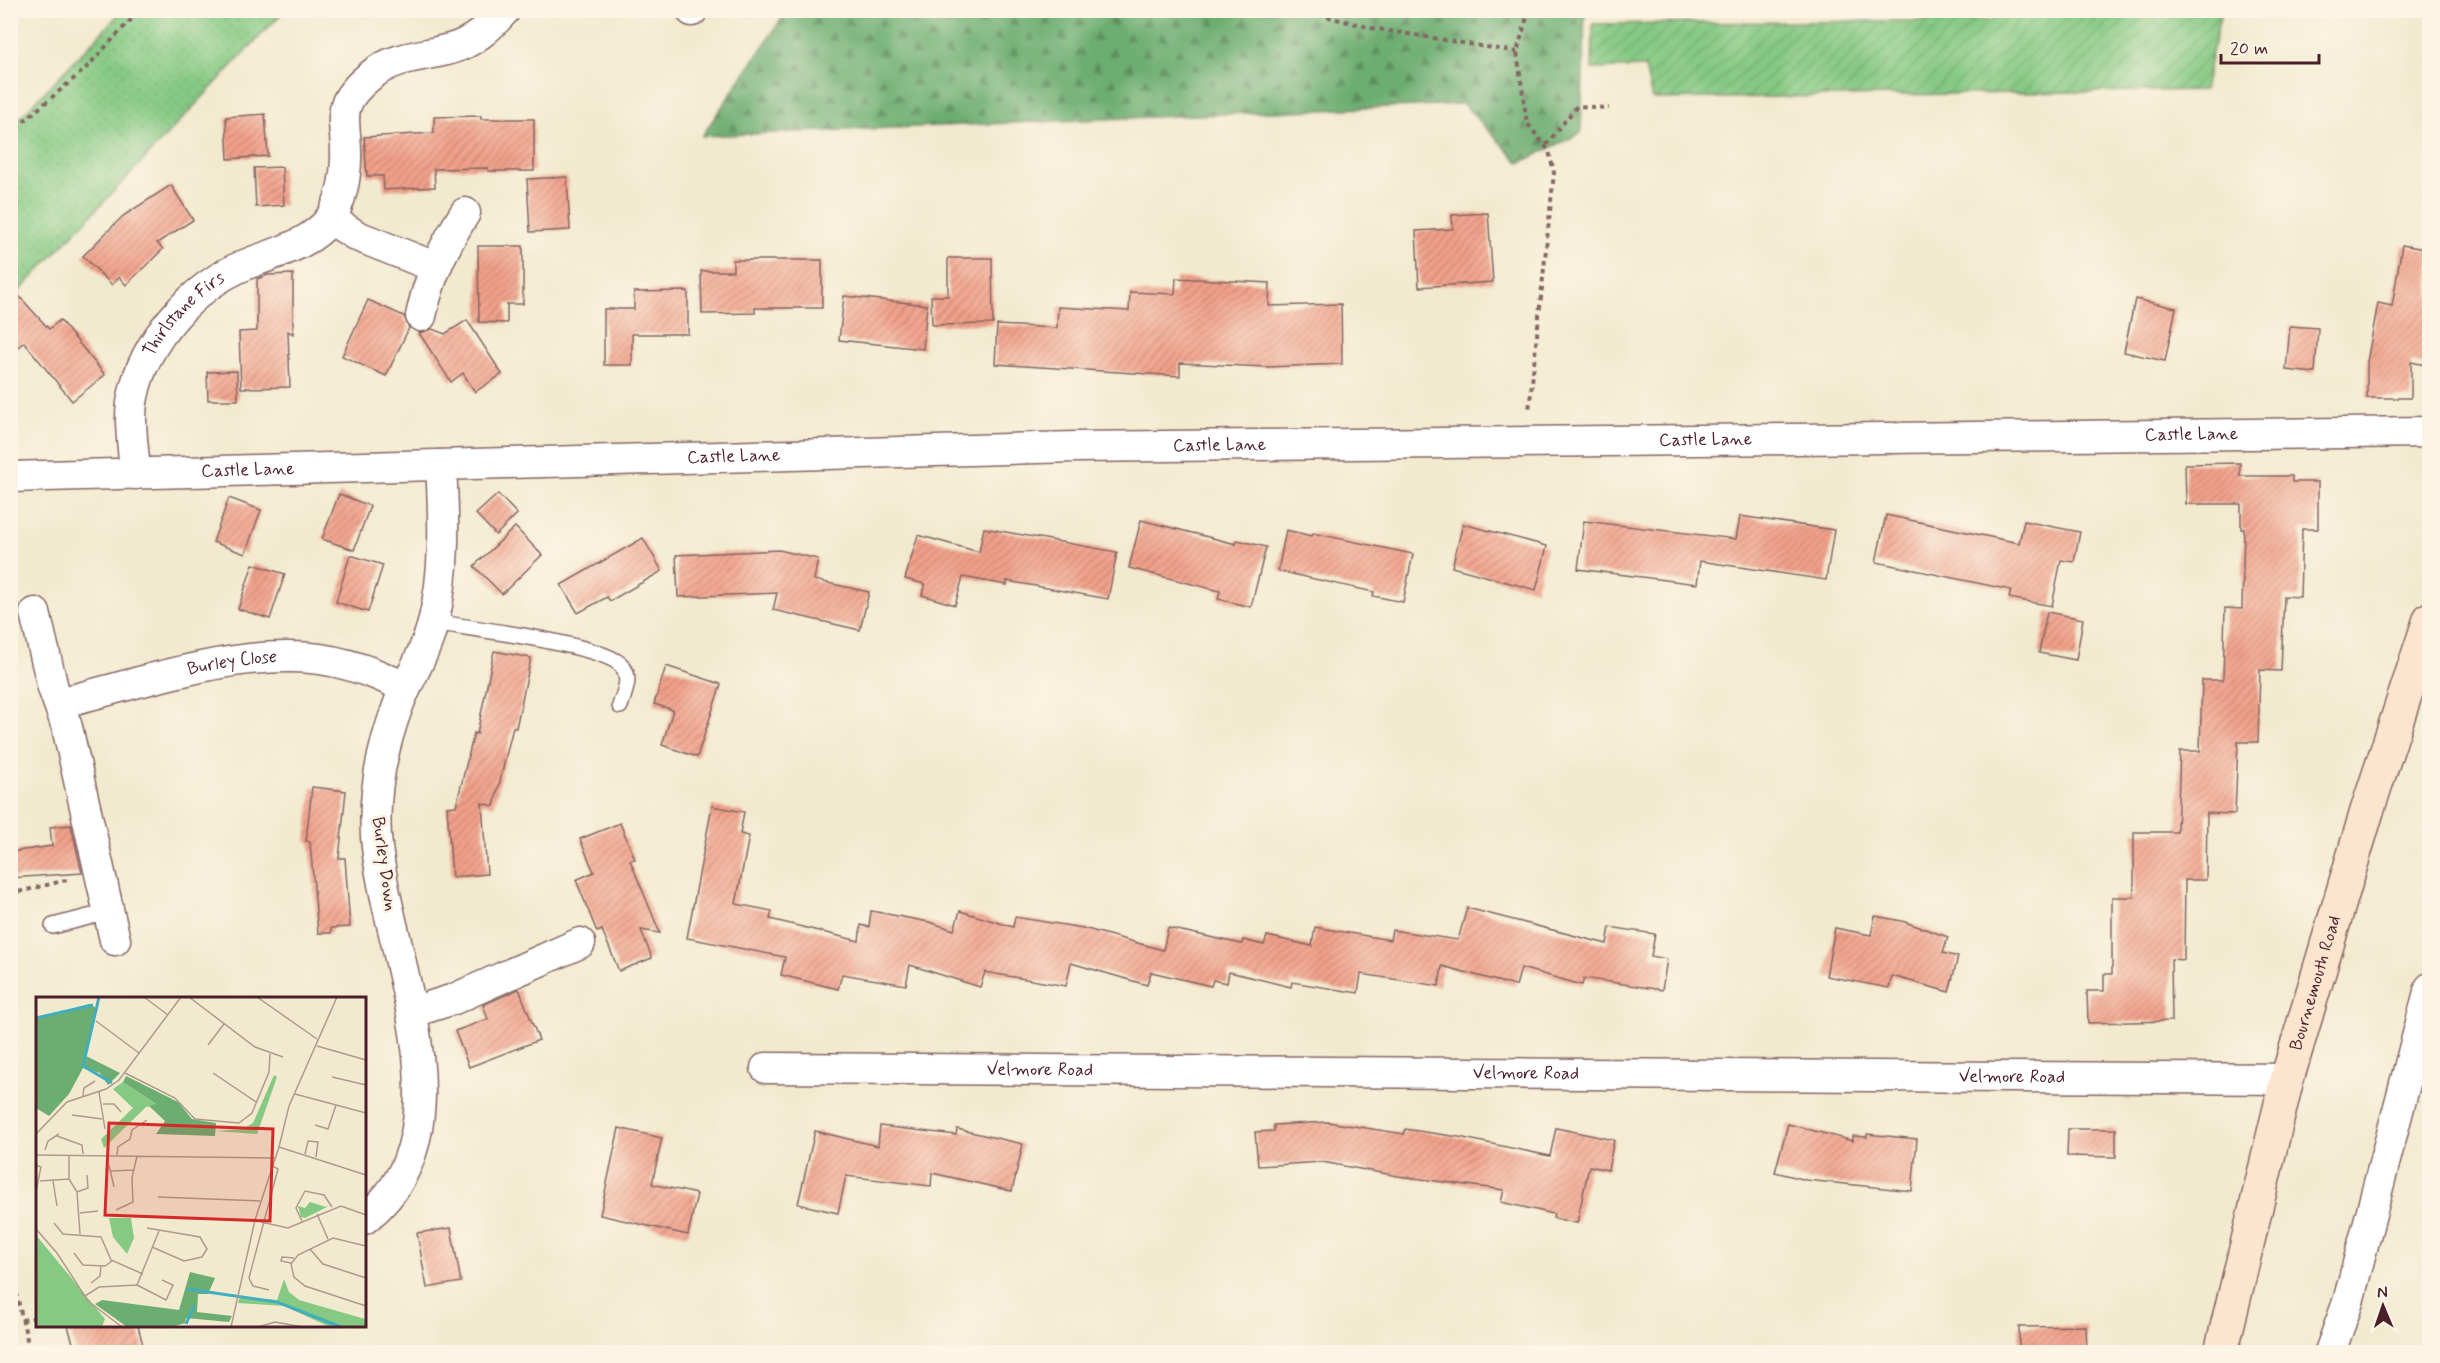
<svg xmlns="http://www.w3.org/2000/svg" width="2440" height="1363" font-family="Mynerve,sans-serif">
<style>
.grass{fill:url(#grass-dots);stroke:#687457;stroke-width:1.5}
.forest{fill:url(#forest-firs);stroke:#5b664e;stroke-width:1.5}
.garden{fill:url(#garden-furrows);stroke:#687457;stroke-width:1.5}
.building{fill:url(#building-hatch)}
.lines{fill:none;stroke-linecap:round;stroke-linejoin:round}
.lane-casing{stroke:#856664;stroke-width:18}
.street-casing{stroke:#856664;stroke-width:33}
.secondary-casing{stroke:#856664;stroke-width:36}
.path{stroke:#856664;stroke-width:4;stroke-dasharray:4.5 4.5;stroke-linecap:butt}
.lane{stroke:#fff;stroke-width:15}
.street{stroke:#fff;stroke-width:30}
.secondary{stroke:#fce5cf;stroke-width:33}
.labels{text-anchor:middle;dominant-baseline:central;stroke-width:6;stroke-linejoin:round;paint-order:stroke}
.street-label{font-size:18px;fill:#4a1f2b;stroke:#fcf5e5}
.inset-river{fill:none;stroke:#40aebe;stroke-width:3}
.inset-road{fill:none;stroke:#af998d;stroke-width:1.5}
.view{fill:#d62828;fill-opacity:0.15;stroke:#d62828;stroke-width:3}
.inset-edge{fill:none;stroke:#4a1f2b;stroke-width:3}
</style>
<defs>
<pattern id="grass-dots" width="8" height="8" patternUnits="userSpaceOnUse" patternTransform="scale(1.5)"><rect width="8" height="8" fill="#85c983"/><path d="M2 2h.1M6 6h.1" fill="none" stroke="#74ac71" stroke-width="1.8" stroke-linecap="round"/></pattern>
<pattern id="forest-firs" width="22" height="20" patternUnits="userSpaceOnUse" patternTransform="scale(1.5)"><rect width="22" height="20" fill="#6cad71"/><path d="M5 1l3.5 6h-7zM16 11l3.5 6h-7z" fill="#5b8c5d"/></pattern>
<pattern id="garden-furrows" width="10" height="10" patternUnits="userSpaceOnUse" patternTransform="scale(1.5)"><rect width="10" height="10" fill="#85c983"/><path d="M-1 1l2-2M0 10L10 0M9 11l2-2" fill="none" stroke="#74ac71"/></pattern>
<pattern id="building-hatch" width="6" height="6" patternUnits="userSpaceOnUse" patternTransform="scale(1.5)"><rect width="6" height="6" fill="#f2a18a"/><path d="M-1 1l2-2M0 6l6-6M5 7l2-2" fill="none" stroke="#c68371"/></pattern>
</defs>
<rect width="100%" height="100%" fill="#fcf5e5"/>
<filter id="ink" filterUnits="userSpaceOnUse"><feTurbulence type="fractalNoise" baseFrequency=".0167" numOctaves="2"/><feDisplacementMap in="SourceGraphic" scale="12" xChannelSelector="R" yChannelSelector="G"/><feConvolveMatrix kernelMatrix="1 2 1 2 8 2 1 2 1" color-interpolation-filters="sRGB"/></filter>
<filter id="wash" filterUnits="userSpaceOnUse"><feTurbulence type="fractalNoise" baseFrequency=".008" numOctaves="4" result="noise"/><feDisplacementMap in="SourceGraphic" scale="24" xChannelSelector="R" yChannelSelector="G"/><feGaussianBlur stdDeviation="1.35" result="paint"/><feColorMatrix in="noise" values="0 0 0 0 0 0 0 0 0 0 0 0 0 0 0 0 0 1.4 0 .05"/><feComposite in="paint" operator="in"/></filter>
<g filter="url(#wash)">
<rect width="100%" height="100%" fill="#f2eacf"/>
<path class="grass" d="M122,11h162l-273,289v-173z"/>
<path class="forest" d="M787,11h798l-4,122 -61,30 -57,-59 -761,32z"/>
<path class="garden" d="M2014,10l207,1 -17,79 -552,9 -7,-32 -53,2 1,-45 398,-4z"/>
<g id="blocks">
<g class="building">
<path d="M265,114l3,42 -40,3 -2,-42z"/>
<path d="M481,116v3h53v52h-46v-3l-54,1 1,18 -51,3 -1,-14h-16l-3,-39 70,-4v-16z"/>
<path d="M282,167l2,38 -28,2 -2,-39z"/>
<path d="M567,177l3,53 -40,2 -3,-53z"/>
<path d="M171,185l22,35 -36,23 6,6 -37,36 -7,-8 -7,8 -29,-29 40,-40z"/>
<path d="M1488,213l5,69 -74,5 -3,-56 37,-2 -1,-14z"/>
<path d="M2402,245l28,5v116l-19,-4v36h-44v-36l11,-59 14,3z"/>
<path d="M478,246h45v58h-16v19l-28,-1z"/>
<path d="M948,258h44l1,66 -61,1 -1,-29h17z"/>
<path d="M733,260h89v48h-67v5l-53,1 -1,-43h32z"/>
<path d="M293,274v60l-5,-3 2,56 -49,1 -2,-56 18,-1v-52l11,-4z"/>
<path d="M1176,278l94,5 -1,23 72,-2 1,60 -76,3 -86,-4v13l-185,-12 2,-39 60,3 1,-21 71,4 1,-19 45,2z"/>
<path d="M10,286l39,43 11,-9 45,55 -33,26 -48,-59 -14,12z"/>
<path d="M688,291v43h-56v31h-28v-56h30v-17z"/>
<path d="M844,296l83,9 -4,44 -84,-9z"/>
<path d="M2135,299l41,9 -11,53 -41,-9z"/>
<path d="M368,300l36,16 5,12 -23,48 -44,-20z"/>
<path d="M467,320l35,54 -27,18 -12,-19 -12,9 -32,-49 13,-4 13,5z"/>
<path d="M2290,326l28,2 -3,45 -29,-3z"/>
<path d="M237,371l1,29h-30l-1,-28z"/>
<path d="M2240,463v13h52v6h26v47h-16l-2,68 -16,-1 -3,75 -21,-1 -2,72h-20l-3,72 -28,-1 -1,67h-21l-1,80 -13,-1 1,62 -84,2 -1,-32h17v-17h8v-77h22v-65h43l3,-81h20l2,-71h21l2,-72 17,1 2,-80h-3v-25h-55l-1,-40z"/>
<path d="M339,494l31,12 -16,44 -32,-11z"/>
<path d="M498,494l19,20 -21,21 -20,-21z"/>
<path d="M229,498l32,12 -16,44 -32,-12z"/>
<path d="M1886,515l133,28 5,-22 56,11 -6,30 -13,-2 -9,46 -43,-8 2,-8 -135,-28z"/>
<path d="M1740,516l94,14 -8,50 -126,-19 -3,23 -119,-15 6,-48 152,18z"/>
<path d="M1141,520l95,24 1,-4 29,7 -15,60 -33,-8 2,-8 -91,-23z"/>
<path d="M1463,524l84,22 -11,44 -84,-23z"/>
<path d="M515,527l27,28 -40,39 -28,-28z"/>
<path d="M984,528l133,24 -9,47 -101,-18v4l-44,-8 -8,28 -33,-10 3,-11 -20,-5 13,-44 61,17z"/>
<path d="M1286,530l26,6 1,-3 100,21 -10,48 -30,-6 1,-4 -96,-21z"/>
<path d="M643,538l19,33 -52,30 -3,-4 -29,16 -17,-28z"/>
<path d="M779,550l39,9 -4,21 55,12 -9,38 -87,-20 4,-17 -99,4 -2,-42z"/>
<path d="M350,555l33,10 -15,47 -32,-10z"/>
<path d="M253,564l32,10 -15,45 -32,-10z"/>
<path d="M2047,612l36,7 -7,41 -37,-7z"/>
<path d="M494,651l37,7 -15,70 -3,-1 -19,79 -12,-3 5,71 -35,3 -5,-70 9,-1 18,-73 3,1z"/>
<path d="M666,666l55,18 -24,73 -35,-12 11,-35 -19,-6z"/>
<path d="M312,787l34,4 -7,67h6l5,69 -19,1v5h-13l-8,-91 -4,-1z"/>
<path d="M712,806l32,6 -4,22 9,2 -13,68 36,7 -2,8 89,22 2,-16 8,2 2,-16 58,11 25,8 6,-19 53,16 2,-10 68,11 80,22 5,-22 74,16 1,-4 21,5 3,-9 45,10 3,-19 75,13 2,-10 66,10 9,-32 140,36 3,-17 45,7 -4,22 16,3 -5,31 -78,-12 -2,7 -61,-17 -5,18 -74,-20 -3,20 -78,-12 -3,19 -66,-11 -1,5 -62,-15 -2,11 -14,-3 -2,6 -60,-14 -4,13 -76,-22 -5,23 -81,-14 -5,15 -70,-22 -4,20 -64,-11 -4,15 -57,-14 4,-18 -98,-19z"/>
<path d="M620,823l15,36 -5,1 30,73 -19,-3 11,28 -33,13 -17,-41 -5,2 -21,-52 18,-8 -14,-33z"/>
<path d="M71,825l11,48 -72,5v-26l42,-6 -2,-19z"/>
<path d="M1875,916l27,5 46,16 -5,16 15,4 -9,35 -57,-16 -3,12 -63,-12 9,-48 36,7z"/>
<path d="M519,989l20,51 -70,27 -14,-36 33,-12 -5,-14z"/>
<path d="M1328,1122l76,12 1,-5 54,8 91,19 6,-28 58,12 -6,30 -19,-4 -12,57 -24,-5 1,-4 -53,-12 3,-12 -106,-14 -76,-14 -64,4 -3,-34 19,-1v-6z"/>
<path d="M1788,1124l65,17v-5l14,1v-3l50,5 -5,52 -106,-11 -31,-8z"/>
<path d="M880,1126l76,9 1,-6 66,15 -11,47 -80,-18 -1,13 -85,-10 -8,37 -40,-9 17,-73 63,15z"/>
<path d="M619,1128l43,10 -10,46 45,10 -9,41 -88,-20z"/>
<path d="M2068,1129h48v28l-49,-1z"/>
<path d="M451,1228l10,54 -34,6 -10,-55z"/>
<path d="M68,1326h70l7,27h-69z"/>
<path d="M2086,1326l1,27h-68v-26z"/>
</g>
</g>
</g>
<g filter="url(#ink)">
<use href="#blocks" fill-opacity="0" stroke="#856664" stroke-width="1.5"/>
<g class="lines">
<g class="lane-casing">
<g id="lane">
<path d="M433,622c34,6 172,22 189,44 10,12 2,27 -2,40"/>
<path d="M53,926l55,-14"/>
</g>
</g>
<g class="street-casing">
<g id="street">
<path d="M691,10l1,1"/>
<path d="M330,219l27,17 78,31"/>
<path d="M421,316c8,-39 23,-70 44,-103"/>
<path id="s1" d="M135,474c-1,-24 -7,-53 -2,-77 11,-57 61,-112 114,-133 28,-11 65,-20 83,-45 11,-16 16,-42 16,-61 1,-39 -14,-51 24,-82 24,-20 51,-19 80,-27 23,-6 40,-22 55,-39"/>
<path id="s2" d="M10,477l1065,-30 1355,-15"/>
<path d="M35,613l18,75 14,39 48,213"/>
<path id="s3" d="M59,703c71,-17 160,-48 233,-46 40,0 79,13 114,31"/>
<path d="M413,1012l41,-13 126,-56"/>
<path id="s4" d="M766,1068l1521,11"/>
<path d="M364,1219c114,-86 20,-271 12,-383 -3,-46 7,-91 23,-133 11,-27 27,-51 34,-80 13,-50 11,-106 8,-158"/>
<path d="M2330,1352l18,-50 82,-314"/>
</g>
</g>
<g class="secondary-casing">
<g id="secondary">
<path id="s5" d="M2221,1352l66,-273 80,-268 63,-192"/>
</g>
</g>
<g class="path">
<path d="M1301,10l71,18 145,24"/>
<path d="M1529,10l-12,42 10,71 22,28 5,22 -25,238"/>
<path d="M10,133l75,-64 55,-59"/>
<path d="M1546,145l31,-39 32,2"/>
<path d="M10,894l61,-15"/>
<path d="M10,1266l20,86"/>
<path d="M22,1320l16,-3"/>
</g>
<use href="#lane" class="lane"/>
<use href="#street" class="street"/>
<use href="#secondary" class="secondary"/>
</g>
</g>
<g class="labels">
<g class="street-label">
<text stroke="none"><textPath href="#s1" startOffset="177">Thirlstane Firs</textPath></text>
<text stroke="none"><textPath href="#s2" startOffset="2182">Castle Lane</textPath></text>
<text stroke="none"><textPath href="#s2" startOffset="1696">Castle Lane</textPath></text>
<text stroke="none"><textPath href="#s2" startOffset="1210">Castle Lane</textPath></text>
<text stroke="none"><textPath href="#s2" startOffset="724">Castle Lane</textPath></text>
<text stroke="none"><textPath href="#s2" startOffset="238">Castle Lane</textPath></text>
<text stroke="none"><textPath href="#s3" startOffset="178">Burley Close</textPath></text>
<text transform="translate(384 864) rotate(82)">Burley Down</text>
<text stroke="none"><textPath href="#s5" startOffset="381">Bournemouth Road</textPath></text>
<text stroke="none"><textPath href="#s4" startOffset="274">Velmore Road</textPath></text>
<text stroke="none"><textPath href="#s4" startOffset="760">Velmore Road</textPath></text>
<text stroke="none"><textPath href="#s4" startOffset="1246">Velmore Road</textPath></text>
</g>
</g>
<g transform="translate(36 997)">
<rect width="330" height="330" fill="#f2eacf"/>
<path d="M87,85l34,23 -11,2 -42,41 -3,-9 32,-31 -20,-19zM274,205l16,5 2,-2 -1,2 -22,11 -4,-1 -3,-11 7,2zM0,238l69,84 -3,8h-66z" fill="#85c983"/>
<path d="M53,7l7,4 -10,48 34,17 -12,12 -8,-12 -17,-5 -14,26 -20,22 -13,-8v-89zM90,79l52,26 14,17 24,4 -1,13 -59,-2 9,-13 -16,-15 7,-2 -33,-22zM154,275l25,6 -7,16h-10l-1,18 35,4 -3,6 -43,-4 -1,5 -14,4h-44l-32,-23 7,-4 77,10z" fill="#6cad71"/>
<path d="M73,221h22l3,20 -7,16 -14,-17zM248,282l5,13 10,8 66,19 1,8h-36l-46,-21 -46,-3 2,-6 37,3z" fill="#85c983"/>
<path d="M238,78l3,2 -20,57 -41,-3 27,-2 10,-6z" fill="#85c983"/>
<path class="inset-river" d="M63,0l-16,69 29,17M0,21l57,-13M151,292l90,13 64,25M150,327l8,-18"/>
<path class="inset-road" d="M108,0l24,18M153,0l66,50 28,10M221,0l60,42M301,0l-48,109 -10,41 87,28M60,24l43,32M172,48l16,-21M281,49l49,14M89,76l50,25 20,21 44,4 13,-10 17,-41 1,-18M177,76l43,29M296,80l34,8M63,95l6,37M259,97l71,19M47,99l1,-8 11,-7M67,107h11l7,8M36,118l30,4M279,128l13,4 8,-24M0,137l31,-32 39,-13 13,-9 62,-83M21,139l25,9 1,9M9,153l3,-9 11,-7M269,157l3,-13 10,1 -2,15M0,158l240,3M33,158v24l8,13 3,42M81,158l1,-8 12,-8 2,-9 15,-10M0,168l5,2 -5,24M73,168l5,22M75,174l23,-1M4,184l29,-2M17,184l4,25M41,195l11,-4 -1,-13M122,200l102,4M80,213l17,-8 -1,-24 5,-22M44,216l18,-2M281,217l11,25M266,224l-6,-13 9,-17 19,4 8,12M225,225l27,6 53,-22 25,9M18,226l9,11 38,3 10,23 32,14M111,231l53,9 7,12 -5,8 -18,4 -32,-14M0,232l21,24 31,48 34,26M330,249l-33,-8 -35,17 -7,9 3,13 11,9 61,20M274,252l13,15 43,14M38,256l9,12 22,1 7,-5M255,266l-10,-2 1,-4 12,1M55,286l9,-7 1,-10M101,288l29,15 7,-15 -11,-5M233,293l-16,-4 -4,-8 29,-109 -5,-3M49,299l14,-9 38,-2 22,-54M195,330l24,-107 24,-73M222,330l17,-5 28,5"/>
<path class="view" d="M73,126l164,6 -3,92 -165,-6z"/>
<rect width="330" height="330" class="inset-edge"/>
</g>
<rect width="2440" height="1363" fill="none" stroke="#fcf5e5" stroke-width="36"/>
<g transform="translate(2383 1306) rotate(358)" stroke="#fcf5e5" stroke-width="4.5" paint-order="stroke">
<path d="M0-4.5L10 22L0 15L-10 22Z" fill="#4a1f2b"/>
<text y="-9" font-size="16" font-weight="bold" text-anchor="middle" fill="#4a1f2b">N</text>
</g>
<path d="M2221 54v9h98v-9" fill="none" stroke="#4a1f2b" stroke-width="3"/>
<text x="2230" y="54" font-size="18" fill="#4a1f2b" stroke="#fcf5e5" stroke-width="4.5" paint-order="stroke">20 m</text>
</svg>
